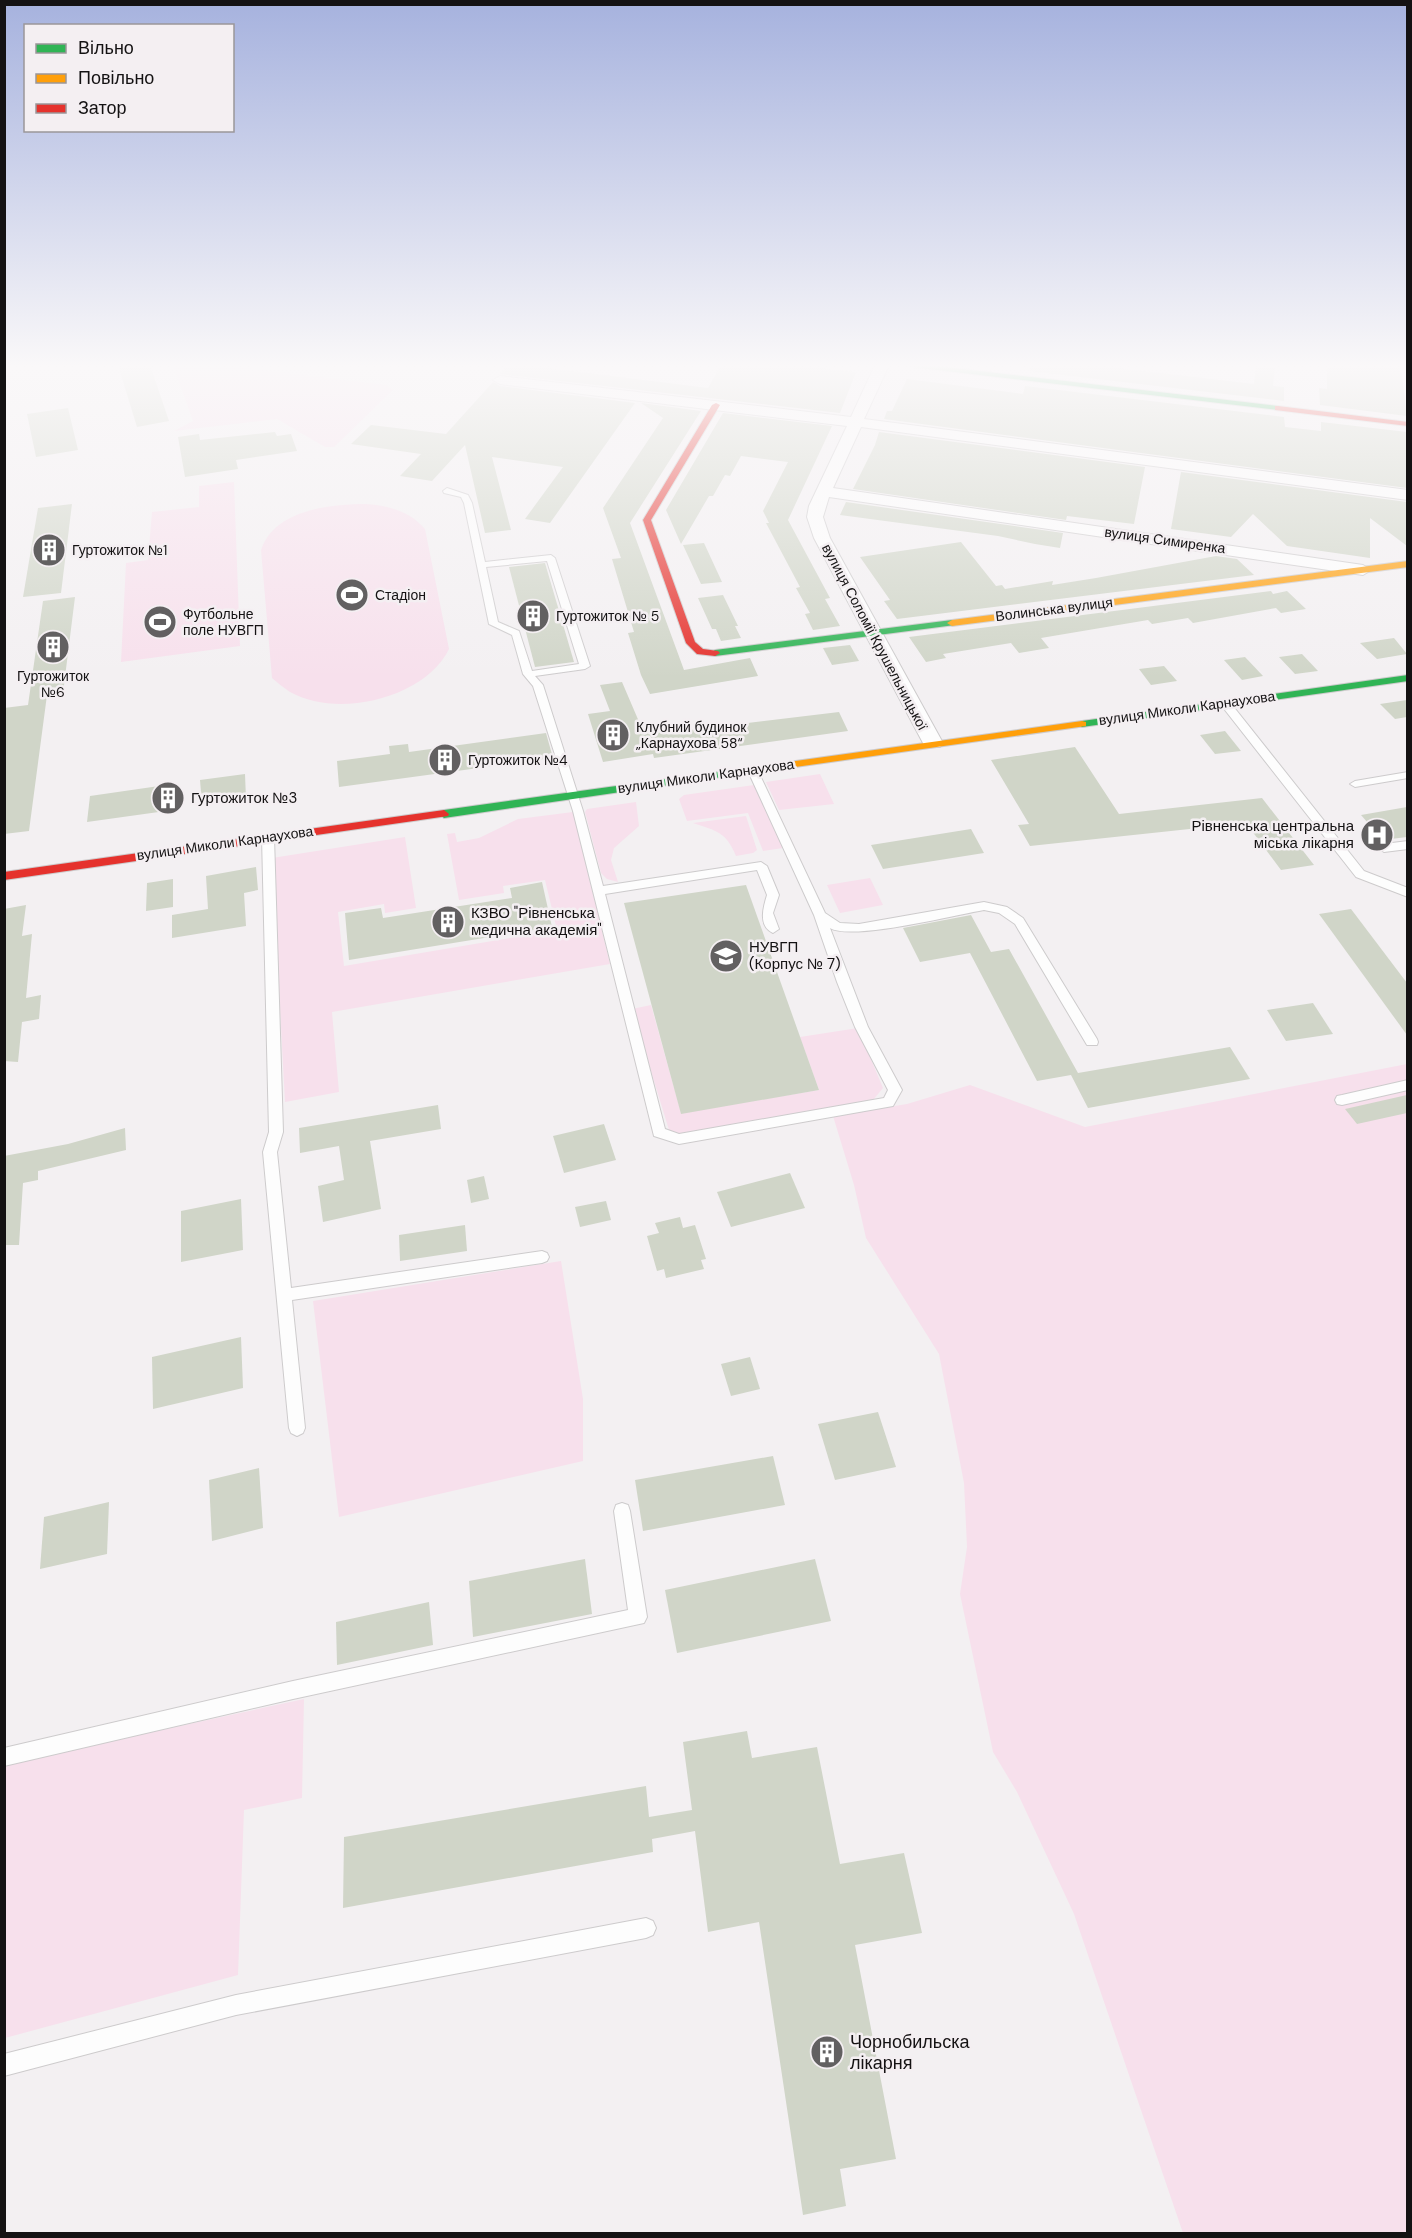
<svg xmlns="http://www.w3.org/2000/svg" width="1412" height="2238" font-family="'DM Sans',sans-serif">
<style>
.green{fill:#f7e0ec}
.building{fill:#d0d5c8}
.lines{fill:none;stroke-linecap:round;stroke-linejoin:round}
.lane-casing{stroke:#cdcbcc;stroke-width:2}
.street-casing{stroke:#cdcbcc;stroke-width:2}
.fast-casing{stroke:#cdcbcc;stroke-width:2}
.slow-casing{stroke:#cdcbcc;stroke-width:2}
.jam-casing{stroke:#cdcbcc;stroke-width:2}
.lane{fill:#fdfdfd;fill-rule:evenodd}
.street{fill:#fdfdfd;fill-rule:evenodd}
.fast{fill:#30b455;fill-rule:evenodd}
.slow{fill:#ff9f0a;fill-rule:evenodd}
.jam{fill:#e5322d;fill-rule:evenodd}
.labels{text-anchor:middle;dominant-baseline:central;stroke-width:5;stroke-linejoin:round;paint-order:stroke}
.far-street-label{font-size:14px;fill:#141213;stroke:#f4eff2}
.far-poi-label{font-size:14px;fill:#141213;stroke:#f4eff2;text-anchor:start}
.poi-label{font-size:15px;fill:#141213;stroke:#f4eff2;text-anchor:start}
.near-poi-label{font-size:18px;fill:#141213;stroke:#f4eff2;text-anchor:start}
</style>
<rect width="100%" height="100%" fill="#f3f0f2"/>
<g class="green">
<path d="M173,365h49l164,20 7,5 -59,57h-9l-48,-28 -103,12 19,-10z"/>
<path d="M234,482l6,164 -119,16 5,-99 22,-3 4,-48 47,-5v-21z"/>
<path d="M366,504c24,2 43,7 59,25l24,120c-24,49 -111,70 -159,43 -6,-4 -12,-9 -18,-14l-11,-128c13,-40 69,-46 105,-46z"/>
<path d="M820,774l14,30 -55,6 -13,-28z"/>
<path d="M754,785l29,63 -20,3 -15,-38 -61,8 -8,-22 5,-4z"/>
<path d="M636,802l3,24 -25,22 -3,12 7,22 -11,-3 -6,-6 -16,-61 2,-3z"/>
<path d="M573,812l37,152 -278,48 7,80 -54,10 -13,-244 133,-21 11,71 -31,5 -1,-9 -46,8 6,54 213,-36 -12,-50 -42,6 1,7 -45,7 -12,-66 8,-1 2,9 22,-4 39,-19z"/>
<path d="M746,816l11,34 -4,3 -17,3c-10,-24 -19,-25 -43,-33z"/>
<path d="M870,878l13,27 -43,8 -13,-28z"/>
<path d="M651,1005l30,108 138,-23 -19,-53 58,-9 25,60 -10,12 -194,34 -10,-4 -37,-121z"/>
<path d="M1407,1064v1169h-224l-109,-319 -57,-122 -24,-40 -33,-158 7,-47 -3,-64 -25,-129 -73,-116 -12,-53 -21,-69 74,-12 63,-19 115,42z"/>
<path d="M561,1261l22,138v62l-244,56 -26,-216z"/>
<path d="M304,1699l-2,99 -58,12 -6,165 -233,63v-274z"/>
</g>
<g class="building">
<path d="M118,365h32l19,56 -32,6z"/>
<path d="M508,365h34l-2,2 168,21 13,-23h70l65,7 -16,41 -340,-39z"/>
<path d="M1031,365h62l161,19 2,-19h19l-2,21 11,1v14l-255,-30z"/>
<path d="M1327,365l74,3 6,48 -87,-11 -1,-17 8,1z"/>
<path d="M907,379l116,15 2,-8 259,31 1,10 36,4v-9l86,10v56l-523,-69 3,-8h5z"/>
<path d="M493,382l7,4 135,17 -85,120 -25,-4 38,-52 -71,-10 19,73 -26,3 -20,-88 -33,36 -32,-5 21,-22 -70,-10 20,-19 75,9z"/>
<path d="M641,403l60,8 -71,112 54,147 66,-12 8,18 -108,18 -9,-19 -13,-42 6,-1 -22,-73 9,-1 -18,-50 60,-90z"/>
<path d="M68,408l10,42 -42,7 -9,-43z"/>
<path d="M723,413l109,13 -44,94 42,78 -5,1 15,27 -27,4 -8,-16 5,-1 -14,-25 4,-1 -34,-64h3l-6,-12 25,-49 -47,-6 -11,20 -5,-1 -12,21h-4l-28,48 -15,-34z"/>
<path d="M275,432l2,4 14,-2 6,17 -61,9 2,9 -53,8 -7,-40 21,-3 1,6z"/>
<path d="M879,432l266,35 -11,57 -67,-8 -1,4 -213,-31 22,-44z"/>
<path d="M1181,472l226,30v44l-37,-28v40l-83,-12 -34,-32 -22,23 -60,-8z"/>
<path d="M846,502l217,31 -3,15 -25,-4 -37,-8 -158,-21z"/>
<path d="M72,504l-11,89 -38,4 15,-89z"/>
<path d="M961,542l35,44 6,-1 3,4 48,-8 -1,4 44,-7 120,-22 21,3 17,16 -357,44 -13,-18 6,-1 -30,-43z"/>
<path d="M704,543l18,39 -21,2 -18,-39z"/>
<path d="M545,563l29,99 -39,5 -26,-100z"/>
<path d="M1271,591l2,3 14,-3 19,18 -25,4 -5,-5 -83,15 -5,-5 -36,6 -4,-4 -107,18 8,10 -30,5 -8,-10 -68,11 3,4 -20,4 -17,-25z"/>
<path d="M723,595l15,31h-3l6,12 -20,3 -5,-12h-4l-14,-31z"/>
<path d="M75,597l-12,96 -16,2 -18,136 -25,3v-126l24,-3 15,-104z"/>
<path d="M1394,638l13,16 -30,5 -17,-16z"/>
<path d="M850,645l9,16 -27,4 -9,-17z"/>
<path d="M1302,654l16,17 -23,3 -16,-17z"/>
<path d="M1245,657l18,19 -21,4 -18,-20z"/>
<path d="M1164,666l13,15 -26,4 -12,-16z"/>
<path d="M622,682l21,49 37,-5 2,5 157,-19 9,19 -194,27 -1,-4 -50,8 -15,-48 22,-3 -10,-26z"/>
<path d="M1407,700v17l-12,2 -15,-15z"/>
<path d="M1225,731l16,20 -26,3 -15,-19z"/>
<path d="M546,733l7,25 -214,29 -2,-26 53,-7 -1,-8 19,-2 1,8z"/>
<path d="M1075,747l44,67 143,-16 52,67 -33,5 -35,-47 -216,23 -12,-21 11,-1 -38,-64z"/>
<path d="M245,774l1,25 -44,6 -2,-25z"/>
<path d="M173,784v26l-86,12 3,-26z"/>
<path d="M1407,807v30l-24,3 -22,-25z"/>
<path d="M971,829l13,24 -101,16 -12,-24z"/>
<path d="M256,867l2,23 -14,3 2,33 -74,12v-23l36,-6 -2,-33z"/>
<path d="M173,879v28l-27,4 1,-28z"/>
<path d="M542,882l10,45 -203,33 -4,-47 36,-5 2,10 129,-20 -2,-10z"/>
<path d="M746,885l73,205 -138,24 -57,-211z"/>
<path d="M26,905l-4,31 10,-2 -6,64 15,-3 -2,24 -17,3 -4,40 -14,-1v-152z"/>
<path d="M1351,909l56,74v52l-88,-121z"/>
<path d="M971,915l20,37 18,-3 69,124 152,-26 20,32 -162,29 -17,-33 -34,6 -67,-128 -50,9 -17,-34z"/>
<path d="M1313,1003l20,31 -47,7 -19,-31z"/>
<path d="M1407,1095v18l-50,11 -12,-15z"/>
<path d="M438,1105l3,24 -71,12 11,68 -58,13 -5,-36 26,-6 -5,-34 -39,7 -1,-25z"/>
<path d="M604,1124l12,36 -52,13 -11,-37z"/>
<path d="M125,1128l1,22 -88,21v9l-15,3 -4,62h-15v-89l64,-12z"/>
<path d="M790,1173l15,35 -74,19 -14,-35z"/>
<path d="M484,1176l5,23 -18,4 -4,-23z"/>
<path d="M241,1199l2,51 -62,12v-51z"/>
<path d="M606,1201l5,19 -31,7 -5,-20z"/>
<path d="M680,1217l3,11 12,-3 11,34 -5,1 3,9 -38,9 -2,-9 -7,2 -10,-35 12,-3 -4,-10z"/>
<path d="M465,1225l2,26 -67,10 -1,-26z"/>
<path d="M241,1337l2,51 -90,21 -1,-52z"/>
<path d="M750,1357l10,32 -29,7 -10,-32z"/>
<path d="M878,1412l18,55 -61,13 -17,-56z"/>
<path d="M773,1456l12,49 -142,26 -8,-51z"/>
<path d="M259,1468l4,60 -51,13 -3,-61z"/>
<path d="M109,1502l-2,52 -67,15 4,-52z"/>
<path d="M585,1559l7,55 -119,23 -4,-56z"/>
<path d="M815,1559l16,62 -154,32 -12,-63z"/>
<path d="M429,1602l4,43 -96,20 -1,-43z"/>
<path d="M747,1731l5,27 65,-11 23,117 64,-11 18,80 -67,12 41,214 -56,10 6,37 -43,9 -44,-293 -51,10 -13,-101 -43,8 1,13 -310,56 1,-71 302,-51 3,31 43,-7 -9,-68z"/>
</g>
<g class="lines">
<g class="lane-casing">
<g id="lane">
<path d="M447,488l21,7 4,8 13,59 66,-7 4,3 35,108 -5,3 -50,7 8,9 40,126 20,75 158,-24 6,4 12,29 -6,18 6,16 -6,4c-15,-7 -10,-25 -6,-38l-10,-25 -152,24 60,235 14,5 205,-36 4,-8 -33,-63 -18,-45 -23,-67 -67,-146 5,-3 5,3 68,144 15,10 19,1 125,-22 23,5 16,11 74,121 1,3 -1,3h-10l-72,-121 -16,-11 -15,-3c-29,5 -132,31 -154,18l38,99 34,63 -9,16 -214,38 -25,-8 -81,-325 -40,-125 -10,-12 -11,-39 -23,-11 -25,-121 -3,-6 -17,-4 -1,-2zM547,561l32,103 -47,7 -13,-40 -21,-9 -12,-55z"/>
<path d="M1225,700l4,1 135,170 44,17v9l-52,-20 -135,-172v-4z"/>
<path d="M1408,772v6l-53,9 -5,-3 5,-3z"/>
<path d="M268,833l6,4 9,295 -6,20 14,136 251,-37 5,2 2,4 -2,4 -5,2 -250,37 13,128 -2,5 -6,3 -6,-3 -2,-5 -26,-276 6,-20 -7,-295z"/>
<path d="M1408,841v8l-24,3 -6,-4 6,-4z"/>
<path d="M1408,1080v10l-66,15 -5,-1 -2,-4 2,-4 5,-1z"/>
<path d="M622,1503l6,2 2,6 17,106 -3,6 -351,76 -289,67v-18l289,-67 335,-71 -14,-99 2,-6z"/>
<path d="M646,1918l7,3 3,7 -3,7 -7,3 -410,77 -232,61v-22l232,-59z"/>
</g>
</g>
<g class="street-casing">
<path id="street" d="M875,365h14l-25,54 544,71v10l-547,-73 -28,61 530,77 8,5 -8,5 -534,-78 -6,20 7,21 113,205 -3,4h-14l-3,-4 -109,-205 -7,-21 2,-11 38,-80 -347,-42 -7,-4 7,-4 351,41z"/>
</g>
<g class="fast-casing">
<g id="fast">
<path d="M908,365h21l349,41 4,2 -4,2 -366,-43z"/>
<path d="M952,620l5,3 -2,2 -240,31 -5,-3 5,-3z"/>
<path d="M1408,675v6l-326,46 -5,-3 5,-3z"/>
<path d="M774,764l4,1v4l-334,49 -5,-4 5,-4z"/>
</g>
</g>
<g class="slow-casing">
<g id="slow">
<path d="M1408,561v6l-456,59 -5,-3 5,-3z"/>
<path d="M1082,721l4,1v4l-312,44 -5,-3 5,-3z"/>
</g>
</g>
<g class="jam-casing">
<g id="jam">
<path d="M716,403l4,2 -69,115 44,122 8,7 15,2 2,2 -5,3 -18,-2 -11,-11 -43,-123 69,-115z"/>
<path d="M1278,406l130,16v4l-133,-16v-4z"/>
<path d="M444,810l5,4 -1,2 -444,64v-8z"/>
</g>
</g>
<use href="#lane" class="lane"/>
<use href="#street" class="street"/>
<use href="#fast" class="fast"/>
<use href="#slow" class="slow"/>
<use href="#jam" class="jam"/>
</g>
<linearGradient id="sky" x2="0" y2="1"><stop stop-color="#a6b2de"/><stop offset="0.54" stop-color="#faf8f9"/><stop offset="1" stop-color="#faf8f9" stop-opacity="0"/></linearGradient>
<rect width="1412" height="678" fill="url(#sky)"/>
<defs>
<g id="building-disc" transform="scale(1.725)"><circle r="9.5" fill="#626061" stroke="#f4eff2"/><path d="M-4-6H4V6H1V3H-1V6H-4ZM-2.5-4.3h1.7v1.8h-1.7ZM.8-4.3h1.7v1.8H.8ZM-2.5-1h1.7V.8h-1.7ZM.8-1h1.7V.8H.8Z" fill="#fff"/></g>
<g id="stadium-disc" transform="scale(1.725)"><circle r="9.5" fill="#626061" stroke="#f4eff2"/><path d="M0-5a6.5 5 0 1 0 0 10a6.5 5 0 1 0 0-10ZM-3.5-1.8h7v3.6h-7Z" fill="#fff"/></g>
<g id="hospital-disc" transform="scale(1.725)"><circle r="9.5" fill="#626061" stroke="#f4eff2"/><path d="M-5-5h3v3.5h4V-5h3V5h-3V1.5h-4V5h-3Z" fill="#fff"/></g>
<g id="university-disc" transform="scale(1.725)"><circle r="9.5" fill="#626061" stroke="#f4eff2"/><path d="M0-5L7-2L0 1L-7-2ZM-4 1L0 2.5L4 1V4Q0 6-4 4Z" fill="#fff"/></g>
</defs>
<g fill-rule="evenodd">
<use href="#building-disc" x="49" y="550"/>
<use href="#stadium-disc" x="352" y="595"/>
<use href="#building-disc" x="533" y="616"/>
<use href="#stadium-disc" x="160" y="622"/>
<use href="#building-disc" x="53" y="647"/>
<use href="#building-disc" x="613" y="735"/>
<use href="#building-disc" x="445" y="760"/>
<use href="#building-disc" x="168" y="798"/>
<use href="#hospital-disc" x="1377" y="835"/>
<use href="#building-disc" x="448" y="922"/>
<use href="#university-disc" x="726" y="956"/>
<use href="#building-disc" x="827" y="2052"/>
</g>
<g class="labels">
<g class="far-street-label">
<text transform="translate(1165 540) rotate(8)">вулиця Симиренка</text>
<text transform="translate(1054 609) rotate(-7)">Волинська вулиця</text>
<text transform="translate(875 637) rotate(62)">вулиця Соломії Крушельницької</text>
<text transform="translate(1187 708) rotate(-8)">вулиця Миколи Карнаухова</text>
<text transform="translate(706 776) rotate(-8)">вулиця Миколи Карнаухова</text>
<text transform="translate(225 843) rotate(-8)">вулиця Миколи Карнаухова</text>
</g>
<g class="far-poi-label">
<text x="72" y="550">Гуртожиток №1</text>
<text x="375" y="595">Стадіон</text>
<text x="183" y="614">Футбольне<tspan x="183" dy="16">поле НУВГП</tspan></text>
<text x="556" y="616">Гуртожиток № 5</text>
<text x="53" y="676" text-anchor="middle">Гуртожиток<tspan x="53" dy="16">№6</tspan></text>
<text x="636" y="727">Клубний будинок<tspan x="636" dy="16">„Карнаухова 58“</tspan></text>
<text x="468" y="760">Гуртожиток №4</text>
</g>
<g class="poi-label">
<text x="191" y="798">Гуртожиток №3</text>
<text x="1354" y="826" text-anchor="end">Рівненська центральна<tspan x="1354" dy="17">міська лікарня</tspan></text>
<text x="471" y="913">КЗВО "Рівненська<tspan x="471" dy="17">медична академія"</tspan></text>
<text x="749" y="947">НУВГП<tspan x="749" dy="17">(Корпус № 7)</tspan></text>
</g>
<g class="near-poi-label">
<text x="850" y="2042">Чорнобильска<tspan x="850" dy="21">лікарня</tspan></text>
</g>
</g>
<rect width="1412" height="2238" fill="none" stroke="#141213" stroke-width="12"/>
<rect x="24" y="24" width="210" height="108" fill="#f4eff2" stroke="#9a9799" stroke-width="1.5"/>
<rect x="36" y="44" width="30" height="9" fill="#30b455" stroke="#9a9799" stroke-width="1.5"/>
<text x="78" y="54" font-size="18" fill="#141213">Вільно</text>
<rect x="36" y="74" width="30" height="9" fill="#ff9f0a" stroke="#9a9799" stroke-width="1.5"/>
<text x="78" y="84" font-size="18" fill="#141213">Повільно</text>
<rect x="36" y="104" width="30" height="9" fill="#e5322d" stroke="#9a9799" stroke-width="1.5"/>
<text x="78" y="114" font-size="18" fill="#141213">Затор</text>
</svg>
